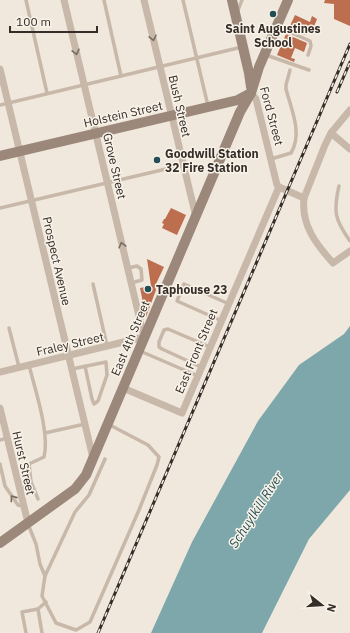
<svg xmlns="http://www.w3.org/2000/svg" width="350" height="633" font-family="'IBM Plex Sans',sans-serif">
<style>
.water{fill:#7da7ab}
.building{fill:#bc6e4e}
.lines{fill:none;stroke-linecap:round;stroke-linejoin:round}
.lane{stroke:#c7b8a9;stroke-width:3.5}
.street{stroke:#c7b8a9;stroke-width:7}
.secondary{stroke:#9b887b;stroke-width:10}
.rail-casing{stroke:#352d28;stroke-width:3}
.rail{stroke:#f8f2e8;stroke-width:1.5;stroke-dasharray:4.5;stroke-linecap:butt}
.oneway{stroke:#776c62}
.poi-dot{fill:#214d53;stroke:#f8f2e8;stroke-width:1.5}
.labels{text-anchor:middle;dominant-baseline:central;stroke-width:3;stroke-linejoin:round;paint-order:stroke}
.poi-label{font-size:12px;font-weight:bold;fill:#352d28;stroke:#f8f2e8;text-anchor:start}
.street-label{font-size:12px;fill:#352d28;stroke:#f8f2e8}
.water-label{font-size:13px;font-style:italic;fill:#214d53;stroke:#f8f2e8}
</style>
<rect width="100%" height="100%" fill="#f0e8dc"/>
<path class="water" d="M350,326v164l-41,49 -47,94h-111l41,-91 66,-121 41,-56 45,-31z"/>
<g class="building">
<path d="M325,0h25v26l-16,-7v-15l-10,-1z"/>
<path d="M295,15l15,7 2,-6 5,3 -6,15 -5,-2 -1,3 -16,-7z"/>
<path d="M286,34l21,9 -3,9 -9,-4 -4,10 4,1 -1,3 -17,-7z"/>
<path d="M171,208l15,7 -9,20 -15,-7 2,-4 -2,-1 2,-4h1z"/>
<path d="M147,259l17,8 -9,19 1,4 -10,27 -6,-29 11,-2z"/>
</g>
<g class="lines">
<g class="lane">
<path d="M26,0l21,93"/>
<path d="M104,0l17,76"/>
<path d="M183,0l25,106"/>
<path d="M238,10l4,-10"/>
<path d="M278,27l32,14 1,5 -3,9"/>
<path d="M266,55l43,15"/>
<path d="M0,105l242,-58"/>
<path d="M271,159l20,-6c12,-20 0,-44 -5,-64v-4l4,-15"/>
<path d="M339,186c-6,26 -4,34 11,55"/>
<path d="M0,208l183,-43"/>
<path d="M128,268l9,-2 4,3 1,11 -11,3"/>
<path d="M93,284l14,62"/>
<path d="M222,321l-45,-20 7,-17 45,20"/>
<path d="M9,328l10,39"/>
<path d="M140,351l58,25"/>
<path d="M201,367l-39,-18 -3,-2v-5l5,-12 4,-1 42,18"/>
<path d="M72,369l34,-7 1,13 -9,26 -4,3 -2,-5 -7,-33"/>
<path d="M45,433l40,-9"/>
<path d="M0,440l7,-2"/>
<path d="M0,464l5,22 13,19 5,1"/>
<path d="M31,482l7,17"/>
<path d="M21,490l10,-8 -2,-18 15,-7c6,-24 -9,-67 -15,-92"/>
<path d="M28,524l8,20 4,20 5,12 30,-64 14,-17 16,-36"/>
<path d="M45,576l-3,20 14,27 20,7 14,-8 49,-112 18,-45 2,-8 -11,-12 -40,-21"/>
<path d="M26,633l-4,-21 16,-3"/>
<path d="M42,633l-4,-24 8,-7"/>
</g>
<g class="street">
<path d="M144,0l52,217"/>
<path d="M0,69l93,389"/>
<path d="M251,93l5,6 21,86 2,2 25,11"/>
<path d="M350,110l-19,23 -6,12 -21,53c-3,27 12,46 29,65l17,-12"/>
<path d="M331,133l19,16"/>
<path d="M0,372l144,-35 -80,-337"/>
<path d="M123,388l59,25 97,-226"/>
<path d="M0,408l28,115"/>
</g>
<g class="secondary">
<path d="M232,0l17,73 2,14"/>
<path d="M0,156l238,-56 13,-7"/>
<path d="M0,543l75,-54 11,-14 154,-363 11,-19 8,-26 29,-67"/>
</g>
<g class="rail-casing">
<g id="rail">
<path d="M337,92l13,-30"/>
<path d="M98,633l252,-589"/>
</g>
</g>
<use href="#rail" class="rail"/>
</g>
<defs><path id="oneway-chevron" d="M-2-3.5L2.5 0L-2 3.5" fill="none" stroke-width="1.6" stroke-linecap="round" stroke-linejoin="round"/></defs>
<g class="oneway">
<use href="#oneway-chevron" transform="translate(153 38) rotate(77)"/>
<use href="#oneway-chevron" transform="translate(76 52) rotate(77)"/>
<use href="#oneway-chevron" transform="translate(122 245) rotate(-104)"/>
<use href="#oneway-chevron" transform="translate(13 498) rotate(-125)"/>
</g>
<g class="poi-dot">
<circle cx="273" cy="14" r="4"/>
<circle cx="157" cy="160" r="4"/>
<circle cx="148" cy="289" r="4"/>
</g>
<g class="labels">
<g class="poi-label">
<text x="273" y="28" text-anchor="middle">Saint Augustines<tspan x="273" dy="14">School</tspan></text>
<text x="165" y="153">Goodwill Station<tspan x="165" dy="14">32 Fire Station</tspan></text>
<text x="156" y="289">Taphouse 23</text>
</g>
<g class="street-label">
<text transform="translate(180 106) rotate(77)">Bush Street</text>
<text transform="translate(123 114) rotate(-13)">Holstein Street</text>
<text transform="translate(272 116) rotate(75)">Ford Street</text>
<text transform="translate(115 166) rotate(77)">Grove Street</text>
<text transform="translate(57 261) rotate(77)">Prospect Avenue</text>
<text transform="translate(130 338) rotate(-67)">East 4th Street</text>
<text transform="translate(70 344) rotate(-13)">Fraley Street</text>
<text transform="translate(196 351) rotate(-67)">East Front Street</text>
<text transform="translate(24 463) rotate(77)">Hurst Street</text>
</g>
<g class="water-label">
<text transform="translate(256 510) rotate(-57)">Schuylkill River</text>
</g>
</g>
<g transform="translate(322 605) rotate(107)" stroke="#f8f2e8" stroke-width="3" paint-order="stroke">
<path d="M0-3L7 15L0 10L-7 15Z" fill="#352d28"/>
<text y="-6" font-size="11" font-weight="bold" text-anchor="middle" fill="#352d28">N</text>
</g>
<path d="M10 26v6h87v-6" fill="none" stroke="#352d28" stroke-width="2"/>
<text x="16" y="26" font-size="12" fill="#352d28" stroke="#f8f2e8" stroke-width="3" paint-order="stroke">100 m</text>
</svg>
